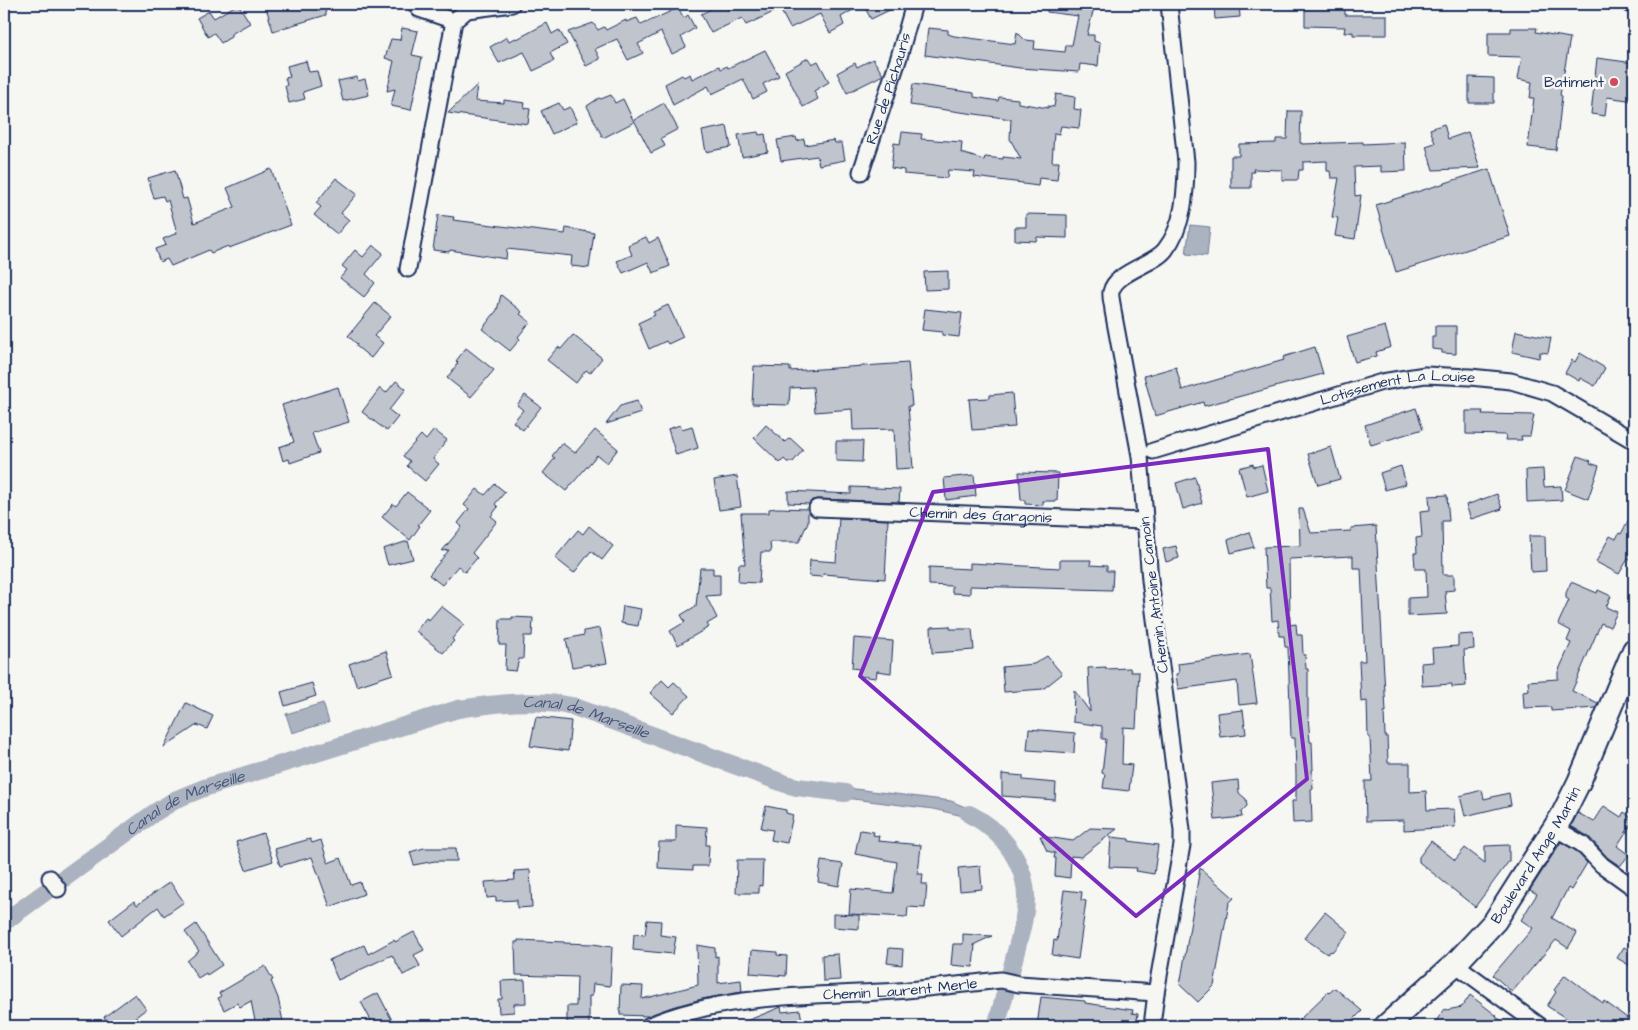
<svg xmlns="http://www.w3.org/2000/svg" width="1638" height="1030" font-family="'Architects Daughter',sans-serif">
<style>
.water{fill:#abb2c0;stroke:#717e99}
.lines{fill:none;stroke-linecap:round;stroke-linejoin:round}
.canal{stroke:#abb2c0;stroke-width:18}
.building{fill:#c0c4cd;stroke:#1b2f5e}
.street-casing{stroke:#1b2f5e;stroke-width:19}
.secondary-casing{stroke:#1b2f5e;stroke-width:26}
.street{stroke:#f6f6f2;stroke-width:15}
.secondary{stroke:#f6f6f2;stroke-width:22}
.marked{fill:none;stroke:#7b2cbf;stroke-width:4;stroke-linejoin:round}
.poi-dot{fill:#d1495b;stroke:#f6f6f2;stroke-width:2}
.labels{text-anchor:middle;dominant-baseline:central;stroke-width:5;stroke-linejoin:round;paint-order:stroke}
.poi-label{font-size:15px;fill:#1b2f5e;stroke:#f6f6f2;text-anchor:end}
.street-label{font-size:15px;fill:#1b2f5e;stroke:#f6f6f2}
.water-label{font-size:16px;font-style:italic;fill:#46567b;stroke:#f6f6f2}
</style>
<rect width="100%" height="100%" fill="#f6f6f2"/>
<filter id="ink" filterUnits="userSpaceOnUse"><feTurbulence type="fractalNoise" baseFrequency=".02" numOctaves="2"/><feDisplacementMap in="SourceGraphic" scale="10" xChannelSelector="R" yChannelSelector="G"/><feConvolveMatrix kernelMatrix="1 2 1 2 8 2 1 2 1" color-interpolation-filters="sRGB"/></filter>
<g filter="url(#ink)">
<g class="water">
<path d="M1190,225l20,2 -3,29 -21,-2z"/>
<path d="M323,703l6,19 -37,11 -6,-19z"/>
<path d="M823,785l128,16 33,14 8,7 -6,9 -12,-8 -15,-8 -26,-6 -112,-14z"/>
</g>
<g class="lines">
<g class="canal">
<path d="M969,814c15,7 28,18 38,31 29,40 19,67 8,110 -6,24 -12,48 -19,71"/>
<path id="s1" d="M4,922l150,-109 23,-14 27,-11 254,-79c41,-6 74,-10 114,-3l214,78 11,3 48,6"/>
</g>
</g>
<g class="building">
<path d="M238,4l12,19 -19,11v3l-10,6 -7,-10 -6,4 -11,-19 12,-7 5,7z"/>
<path d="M265,4h59l2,11 -53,16z"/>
<path d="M735,4h167l-31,15 -8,-15 -22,13 3,8 -14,8 -10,-19 -30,14 -10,-19 -34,16 -4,-7 -31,15 -10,-19 16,-8 2,3 5,-4 3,5 9,-4z"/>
<path d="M1047,4h48l-8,31h7v6l6,2 -2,23 -18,-2 -1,8 -59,-4 -95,-13 3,-27 20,2v4l6,2 61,8 2,-12 8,8 10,1 -1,8 31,3 1,-7h6l6,-29 -31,-4z"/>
<path d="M1214,4h25l1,13 -25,2z"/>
<path d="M1305,4h40v11h42v20h-34v-3l-9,1 1,-6 -40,-1z"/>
<path d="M678,8l6,10 4,-3 7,13 -14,9 5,10 -14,7 -11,-22 -23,12 5,9 -15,7 -11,-21 -22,10 5,10 -14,7 -18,-34 25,-9 5,7 6,-3 2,3 20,-10v2l11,-4 4,7z"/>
<path d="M547,23l5,11 7,-4 8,14 -17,9 4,8 -21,10 -9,-19 -25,11 -9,-16 17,-10 2,4 7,-3 1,1z"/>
<path d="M402,28l16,3 -6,24 10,2 -11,53 -20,-4 4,-17 -8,2 7,-30 -9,-3 6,-19 9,1z"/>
<path d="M1511,28h26l-1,4 34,6 -10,57 2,1 -6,54 -28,-3 6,-49h-4l2,-16 -14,-3 4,-22 -34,-1v-24h23z"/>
<path d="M765,50l14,26 -16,8 4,8 -14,7 -10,-20 -31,15 -4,-8 -35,19 -8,-21 17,-9 2,2 6,-3 2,5 27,-13 2,3 6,-3 1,2z"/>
<path d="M808,58l4,6 6,-3 11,21 -15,9 4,8 -15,8 -18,-36z"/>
<path d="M1597,58l37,5v38l-27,-4 -2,19 -14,-2z"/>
<path d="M873,59l10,16 -36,18 -10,-20 18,-10 2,4z"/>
<path d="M306,61l3,11 8,-1 4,15 -18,6 2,7 -16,4 -4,-17 2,-1 -2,-7 5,-1 -3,-11z"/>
<path d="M357,77l1,4 7,-2 4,16 -26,6 -5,-20z"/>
<path d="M1469,77l25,1v25h-25z"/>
<path d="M913,84l61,9v4l24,4 1,-4 19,2v4l30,5v-2l6,1 2,-13 19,3 -1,12 7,1 -2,18 -18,-2 -2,8 -5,-1 -2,29h7l-2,18 -18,-2 -1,8 -15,-2v-1l-49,-6 1,-5 -27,-2 -1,8 -43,-4v-4l-13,-2 3,-25 6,1 2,-12 20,2 -1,5 41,3 -1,11 23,7 1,-3 18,2v-2l18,2 -11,-20 1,-20 -101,-14z"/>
<path d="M477,85l-2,16 29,2v-3l21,3 -1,5 6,1 -2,15 -80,-11z"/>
<path d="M611,95l4,8 8,-4 11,23 -31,16 -16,-32 12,-8 2,1z"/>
<path d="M559,103l4,7 7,-3 7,15 -25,12 -11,-23z"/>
<path d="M664,103l14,26 -17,9 4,8 -14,7 -17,-33z"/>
<path d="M1288,111h13l-1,32h2v1l61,-2v2l42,-2 1,29 -25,1v-6l-27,1 1,29 6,-1 -6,44 -20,-3 3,-18 -6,-1 7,-39h-8l-1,-7h-3v-10l-24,1v8h-4l-1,10h-16v-10l-29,-1 1,3h-3v16h-20v-32h8v-12l37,-1v-4h11z"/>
<path d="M1444,124l4,15 20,-7 12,36 -47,2 -7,-24 9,-3 -5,-14z"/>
<path d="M727,126l4,21 -25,5 -4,-21z"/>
<path d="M758,132l1,3 6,-1 3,18 -26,5 -4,-22z"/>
<path d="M796,137l1,4 7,-2 1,6 29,-5 1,3h7l3,17 -26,5 -2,-9 -36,5 -4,-21z"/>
<path d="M271,169l20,56 -62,23 -1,-2 -17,7 -2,-3 -38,16 -4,-7 -7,3 -5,-13 11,-4 -3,-6 14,-6 -9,-33 -3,1 -2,-5 -9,2 -6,-20 27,-8 8,29 4,-1 7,25 41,-16 -8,-19z"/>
<path d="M1489,169l21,67 -114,36 -20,-67z"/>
<path d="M336,178l21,16 -16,19 8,7 -12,14 -23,-19 7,-8 -5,-4z"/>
<path d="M1026,214l41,1v23l-30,-1 -1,4 -21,-1v-13h11z"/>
<path d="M438,215l16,2 -1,3 112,14 1,-6 28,5 -5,35 -18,-2 1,-10 -65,-7 -1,10 -56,-9 -1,2 -16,-2z"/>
<path d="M646,237l3,6 9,-5 12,28 -17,7 -5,-11 -25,11 -6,-12 15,-6 -4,-10z"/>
<path d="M373,245l10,8 -17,21 9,9 -11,14 -24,-19 7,-8 -5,-4 13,-16 8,7z"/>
<path d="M948,271v18l-23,1 -1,-18z"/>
<path d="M501,295l21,17 -2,2 10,8 -12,15 2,2 -10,12 -28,-22 15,-19z"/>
<path d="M375,303l16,13 -17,20 9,7 -12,15 -15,-12 1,-2 -9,-8z"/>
<path d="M668,305l15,32 -15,7 -2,-3 -17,8 -11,-26 17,-8 -2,-3z"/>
<path d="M925,309l37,4 -3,24 -17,-2v-3l-20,-2z"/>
<path d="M1385,326l6,21 -15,5 1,4 -22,6 -8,-25z"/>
<path d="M1435,326h21v28l-14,-1v-3l-10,-1v-12h3z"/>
<path d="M1516,331l35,7 -3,15 -8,-1 -1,6 -27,-6z"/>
<path d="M573,335l29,23 -12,15 -4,-3 -10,13 -29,-23 11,-13 3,2z"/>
<path d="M1315,347l8,27 -119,32 -1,-4 -48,14 -11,-40 32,-9 6,23 102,-30 -1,-3z"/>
<path d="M466,348l28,22 -23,27 -24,-19 11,-15 -2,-2z"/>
<path d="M1580,353l25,15 -10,18 -15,-8 -1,3 -14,-8 7,-13 3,2z"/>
<path d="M908,363l4,43h-4l5,62 -17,1 -2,-40 -41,1 -1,-21 -37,3 -2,-25 -23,1 -1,17 -37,-1 2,-38 36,1v4z"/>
<path d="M396,381l10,8 -17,21 9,7 -11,14 -25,-19 18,-24 6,5z"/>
<path d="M338,387l11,35 -37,11 7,20 -29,10 -1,-4 -6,2 -4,-14 15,-5 -12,-37z"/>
<path d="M1012,393l3,34 -43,3 -3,-31 21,-1v-3z"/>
<path d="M525,395l16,12 -18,23 -10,-8 10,-12 -6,-5z"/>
<path d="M637,401l4,12 -35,11 14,-18z"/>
<path d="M1416,408l7,21 -52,16 -6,-20z"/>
<path d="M1466,411h17l-1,3 52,1 -4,21h-9l1,4h-17l1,-5 -40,-1z"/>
<path d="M680,425l2,4 10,-3 6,22 -22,7 -8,-26z"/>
<path d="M766,425l19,17 5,-4 13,12 -10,12h-6l-3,-3 -4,4 -26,-25z"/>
<path d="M434,430l13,10 -14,19 6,5 -14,17 -18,-15 3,-5 -7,-5 18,-21 5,5z"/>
<path d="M595,430l23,19 -11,14 -10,-8 -31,36 -23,-18 12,-15 -3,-2 10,-13 13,10z"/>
<path d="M836,441h27l-1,21 -26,-1z"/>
<path d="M1331,447l9,32 -22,6 -10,-31z"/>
<path d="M1578,456l13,5 -1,2 9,3 -11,33 -23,-9z"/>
<path d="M1253,464l1,3 8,-2 6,26 -21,6 -8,-29z"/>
<path d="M1401,466l5,18 -21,6 -5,-17z"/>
<path d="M1543,469l1,18 17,-1 1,14 -35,2 -1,-32z"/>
<path d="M1019,472l39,1 -1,28h-14v4l-18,-1v-4h-4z"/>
<path d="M974,475l2,21 -30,4 -2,-22z"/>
<path d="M737,476l4,31 -22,3 -5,-30z"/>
<path d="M1195,477l7,26 -19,6 -7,-26z"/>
<path d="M495,484l10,8 -10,12 3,3 -7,9 6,5 -25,32 5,5 -12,14 -7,-6 -16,19 -13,-10 20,-25 -7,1 20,-24 -4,-4 11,-14 -5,-4 13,-16 8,6z"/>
<path d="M851,487l49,2 -1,13 -82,-3 -5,1 -3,4 -21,-1v-12l63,3z"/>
<path d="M407,492l23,18 -12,15 2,1 -10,14 -28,-23 11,-13 3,2z"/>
<path d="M1497,494l5,15 -31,10 -5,-14z"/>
<path d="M1447,495l2,26h-7l1,54h11v15l-9,1 2,23 -39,2v-18l19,-1 -1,-28h-11l-1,-16h3l-1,-15 6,-1 -2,-26 10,-1 -1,-14z"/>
<path d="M778,508l30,1v13l-9,20h-29l1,10h-10l-2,31 -21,-1 1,-18h6l-4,-51h28v-4z"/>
<path d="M1299,509h4l8,24 40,-2v-3l25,-2 10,186h-2l1,24h2l1,27h22v29l16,-1 1,19 27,-1 1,18 -51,3v-10l-38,1 -1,-40h7l-2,-44h-2l-1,-36 -6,1 -2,-41h6l-4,-93h-8v-12l-64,3 1,66 6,-1 1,11h5l1,20h2l1,14h2v46l2,27h2l1,28h-1l1,19h-2l1,33 -19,1 -1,-22h4v-26l-1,-37h-4l-3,-91h-3l-1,-11h-5l-1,-16 -6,1 -2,-33h-4l-2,-41 36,-1z"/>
<path d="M1634,510v52l-6,-3 -9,15 -23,-12 14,-26 6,3 3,-6 2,1z"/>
<path d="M839,518l49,2 -3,59 -62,-5 -1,3 -13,-1 1,-16 26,2z"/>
<path d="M589,526l24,20 -11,14 -11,-9 -17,22 -19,-15 23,-28 5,4z"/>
<path d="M1249,532l5,15 -23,6 -3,-13z"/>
<path d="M1529,536h16l1,35 -15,1z"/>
<path d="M408,541l5,18 -25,6 -5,-16z"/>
<path d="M1176,546l3,12 -13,4 -3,-13z"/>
<path d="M1060,560h31l-1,5 17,1v5h6l-1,19 -142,-4v8l-18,-1v-7l-23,-1v-18l41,2v-6l90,5z"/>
<path d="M700,568h13v6h7v21l-14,1 11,22 -10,6 2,3 -31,18 -8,-14 15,-9 -4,-7 15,-9z"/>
<path d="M1571,582l26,11 1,-3 13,6 -5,11 11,5 -7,15 -9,-4 -29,68 26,12 -2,5 -45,3v-4l-27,1 -1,-17 6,-1 -1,-9 30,-2v-7l13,-29 -4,-2 4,-10 -13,-7 11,-24 -3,-2v-5z"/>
<path d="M441,606l23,18 -12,15 2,2 -11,12 -27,-22 10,-13 3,2z"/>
<path d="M623,606l18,3 -3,17 -17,-3z"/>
<path d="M512,617l21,1 -1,18h-8l-1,23h-4l-3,12 -11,-1 1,-25h-7l1,-26h12z"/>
<path d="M950,626v3h22l2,21 -42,3 -1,-26z"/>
<path d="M600,628l7,35 -17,3v-2l-18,3 -6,-28 18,-4v-4z"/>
<path d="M1473,634l1,15 -10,1 2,36 -14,1v-3l-30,2 -1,-23 12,-1 -1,-14 26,-2v-11z"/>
<path d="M854,638l39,3 -2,32 -14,-2 -1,7 -17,-2v-7l-7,-1z"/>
<path d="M386,651l7,23 -36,12 -8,-22z"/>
<path d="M1250,654l7,49 -18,2 -2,-24 -59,8 -2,-15 3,-1 -1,-9z"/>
<path d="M1047,656l15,18 -19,15 -39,3 -2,-25 32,-3z"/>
<path d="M1106,667v2l24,-1 1,4h8l-3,56 -13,-1 -1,37 10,1 -3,26 -26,-3 2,-14 -3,-1 4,-34h-4v-13l-29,-4 1,-32 16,22 -2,-44z"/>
<path d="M662,680l7,7 5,-5 15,14 -16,17 -23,-20z"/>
<path d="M312,683l4,13 -31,10 -4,-14z"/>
<path d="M186,703l27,13 -6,13 -10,-4 -33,22z"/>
<path d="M1243,710l3,24 -26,3 -3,-24z"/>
<path d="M536,717l35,4 -3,30 -38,-5z"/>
<path d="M1029,729l46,4 -1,20 -47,-3z"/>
<path d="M1002,774l21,2v4l33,3 -1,17 -53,-4z"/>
<path d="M1238,780l1,13 7,6 1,7 -6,6 1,5 -27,3 -4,-37z"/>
<path d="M1482,790l2,9 25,-6 2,12 -46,11 -5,-20z"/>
<path d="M766,806l20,4v3l7,2 -6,28 -16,-3 2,-10 -12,-2z"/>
<path d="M1604,806l17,11 3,-5 10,8 -17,26 12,9 -9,11 -12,-8 -19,-21 -18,-11 7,-13 16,9z"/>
<path d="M676,825l31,2 -1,18h3l-1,21h-15v4l-35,-2 1,-26h17z"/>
<path d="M1090,828l27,1 -36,28 -10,-1 -1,22 -15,-2 1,-18h-2l1,-5 -8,-2 -7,-15 33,5z"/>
<path d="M860,830l14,2 -1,3 6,1 -1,5 43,4 -3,29h5l-1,10h5l-2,24 -17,-1 -1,10 -58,-3 2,-25 42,4 4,-31 -42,-8z"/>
<path d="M263,833l10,28 -27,9 -10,-28z"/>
<path d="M1111,837l18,2v2l29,4 -4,29 -18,-3 1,-3 -28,-1z"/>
<path d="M310,839l2,4 9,-3 7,23 13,-5 10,27 9,-3 4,12 -34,13 -18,-50 -32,9 -5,-17z"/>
<path d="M1431,841l24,19 10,-12 20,15v-17l24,-1v16l-34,46 -56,-45v-5z"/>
<path d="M1561,842l15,9 11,12 -16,27 -3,-2 -16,30 25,15 -9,15 -12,-8 -44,52 -19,-17 40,-47 -12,-8 16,-26 -7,-4z"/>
<path d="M424,848h32l1,13h-22l-21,4 -4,-13z"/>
<path d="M737,860h26l-1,26 -3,-1v8h-23z"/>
<path d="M821,861l22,3 -4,22 -21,-4z"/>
<path d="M980,866l2,23 -22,2 -2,-23z"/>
<path d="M1200,868l34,30 -5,5 -15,83 -16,16 -18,-17z"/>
<path d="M530,870l2,37 -15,1v-8l-21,1v-4l-9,1 -2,-16 30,-2 -1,-9z"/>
<path d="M170,882l14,20 -20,14 -6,-9 -37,29 -12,-16 25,-19 3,4z"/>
<path d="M1064,890l18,2 -1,8 5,1 -8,58 -26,-4 2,-15 3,1z"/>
<path d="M1325,912l24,20 -17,20 -1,-1 -4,3 -23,-16z"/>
<path d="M833,914l26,1v14l-26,-2z"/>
<path d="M647,920l14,1 -1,14 16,2 -3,17 -40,-4 1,-16 11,1z"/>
<path d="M196,924l26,41 -15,10 -1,-2 -8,5 -11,-17 12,-10 -14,-19z"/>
<path d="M414,932l10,18 -10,5 6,11 -3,2 -14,7 -11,-20 -54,25 -9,-20 35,-15 4,9 26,-14 1,2z"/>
<path d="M963,934l29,2 -19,9h2l-2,22 -22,-2 2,-21h10z"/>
<path d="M518,940l46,2v1l29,1 19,3 -2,39 -17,-2 -1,12h-3v30h-22v-20h9l1,-29 -61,-2 -1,-33h3z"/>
<path d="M697,945l18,3v9l3,-1v27l23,-3 1,12 -40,7 -30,8 -25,9 -27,-1 1,-30 22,1 -1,13 56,-14z"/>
<path d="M1624,947l10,6v15l-17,-10z"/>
<path d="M889,948l14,1 -1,16 -15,-2z"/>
<path d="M752,950l25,2v3l10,1 -1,20 -36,-3z"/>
<path d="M838,954l2,26 -17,1 -1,-26z"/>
<path d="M265,966l8,14 -2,1 7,17 6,28h-28l-5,-25 -11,6 -3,-4 -13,7 -6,-12 3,-2 -2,-3z"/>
<path d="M1565,975l38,28 1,-2 30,22v3h-56l-31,-20 9,-14 -2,-2z"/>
<path d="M525,980l1,23 -12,1v8l-15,1 -1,-14h4l-1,-18z"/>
<path d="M1335,988l27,23 -15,15h-54l35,-34 1,1z"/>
<path d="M378,993l17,33h-21l-13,-24z"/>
<path d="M135,994l11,15 -22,17h-14l-6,-9z"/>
<path d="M1470,995l27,21 -1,1 13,9h-77l13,-17 2,1 15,-3z"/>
<path d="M1041,997l44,4v2l48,7 -1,3 6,1 -2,12h-99z"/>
<path d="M781,1007l1,5 18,-2 3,16h-69z"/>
</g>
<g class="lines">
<g class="street-casing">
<g id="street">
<path d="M416,4l3,5 35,12"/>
<path d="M1630,4l4,2"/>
<path id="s2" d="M861,172l38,-115 15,-53"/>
<path d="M408,269l46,-248 13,-11 45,-6"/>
<path id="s3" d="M1153,451l229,-69 43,-7 45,2 41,4 41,12 82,48"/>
<path id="s4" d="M817,508l327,13"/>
<path d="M1555,828l27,16 20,21 32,23"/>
<path d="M50,878l8,11"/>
<path d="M1455,964l85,62"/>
<path id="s5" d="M648,1026c73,-31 154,-30 232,-34 40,-2 81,-8 121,-12l18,4 137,9"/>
<path d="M1152,1026l4,-33 26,-148v-15l-32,-250 -10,-124 -27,-145c0,-5 -3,-14 -2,-19 4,-20 42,-27 54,-42 19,-24 21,-59 21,-88l-17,-158"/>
</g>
</g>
<g class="secondary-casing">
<g id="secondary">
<path id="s6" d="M1386,1026l69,-62 40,-43 67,-105 17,-34 55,-132"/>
</g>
</g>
<use href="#street" class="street"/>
<use href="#secondary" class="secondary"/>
</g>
</g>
<path class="marked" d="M1268,449l39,330 -171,137 -276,-240 73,-184z"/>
<circle class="poi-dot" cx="1614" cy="82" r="5"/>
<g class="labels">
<g class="poi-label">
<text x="1604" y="82">Batiment</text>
</g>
<g class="street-label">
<text stroke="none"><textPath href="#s2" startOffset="88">Rue de Pichauris</textPath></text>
<text stroke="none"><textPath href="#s3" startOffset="254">Lotissement La Louise</textPath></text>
<text stroke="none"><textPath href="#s4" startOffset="164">Chemin des Gargonis</textPath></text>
<text transform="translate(1154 595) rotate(-97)">Chemin Antoine Camoin</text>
<text stroke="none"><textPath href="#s6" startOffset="229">Boulevard Ange Martin</textPath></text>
<text stroke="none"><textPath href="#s5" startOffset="256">Chemin Laurent Merle</textPath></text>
</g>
<g class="water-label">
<text stroke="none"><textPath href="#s1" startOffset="638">Canal de Marseille</textPath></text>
<text stroke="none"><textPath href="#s1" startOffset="218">Canal de Marseille</textPath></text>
</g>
</g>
<rect width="1638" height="1030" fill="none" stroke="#f6f6f2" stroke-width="20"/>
<rect x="10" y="10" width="1618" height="1010" fill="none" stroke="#1b2f5e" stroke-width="2" filter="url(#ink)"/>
</svg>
